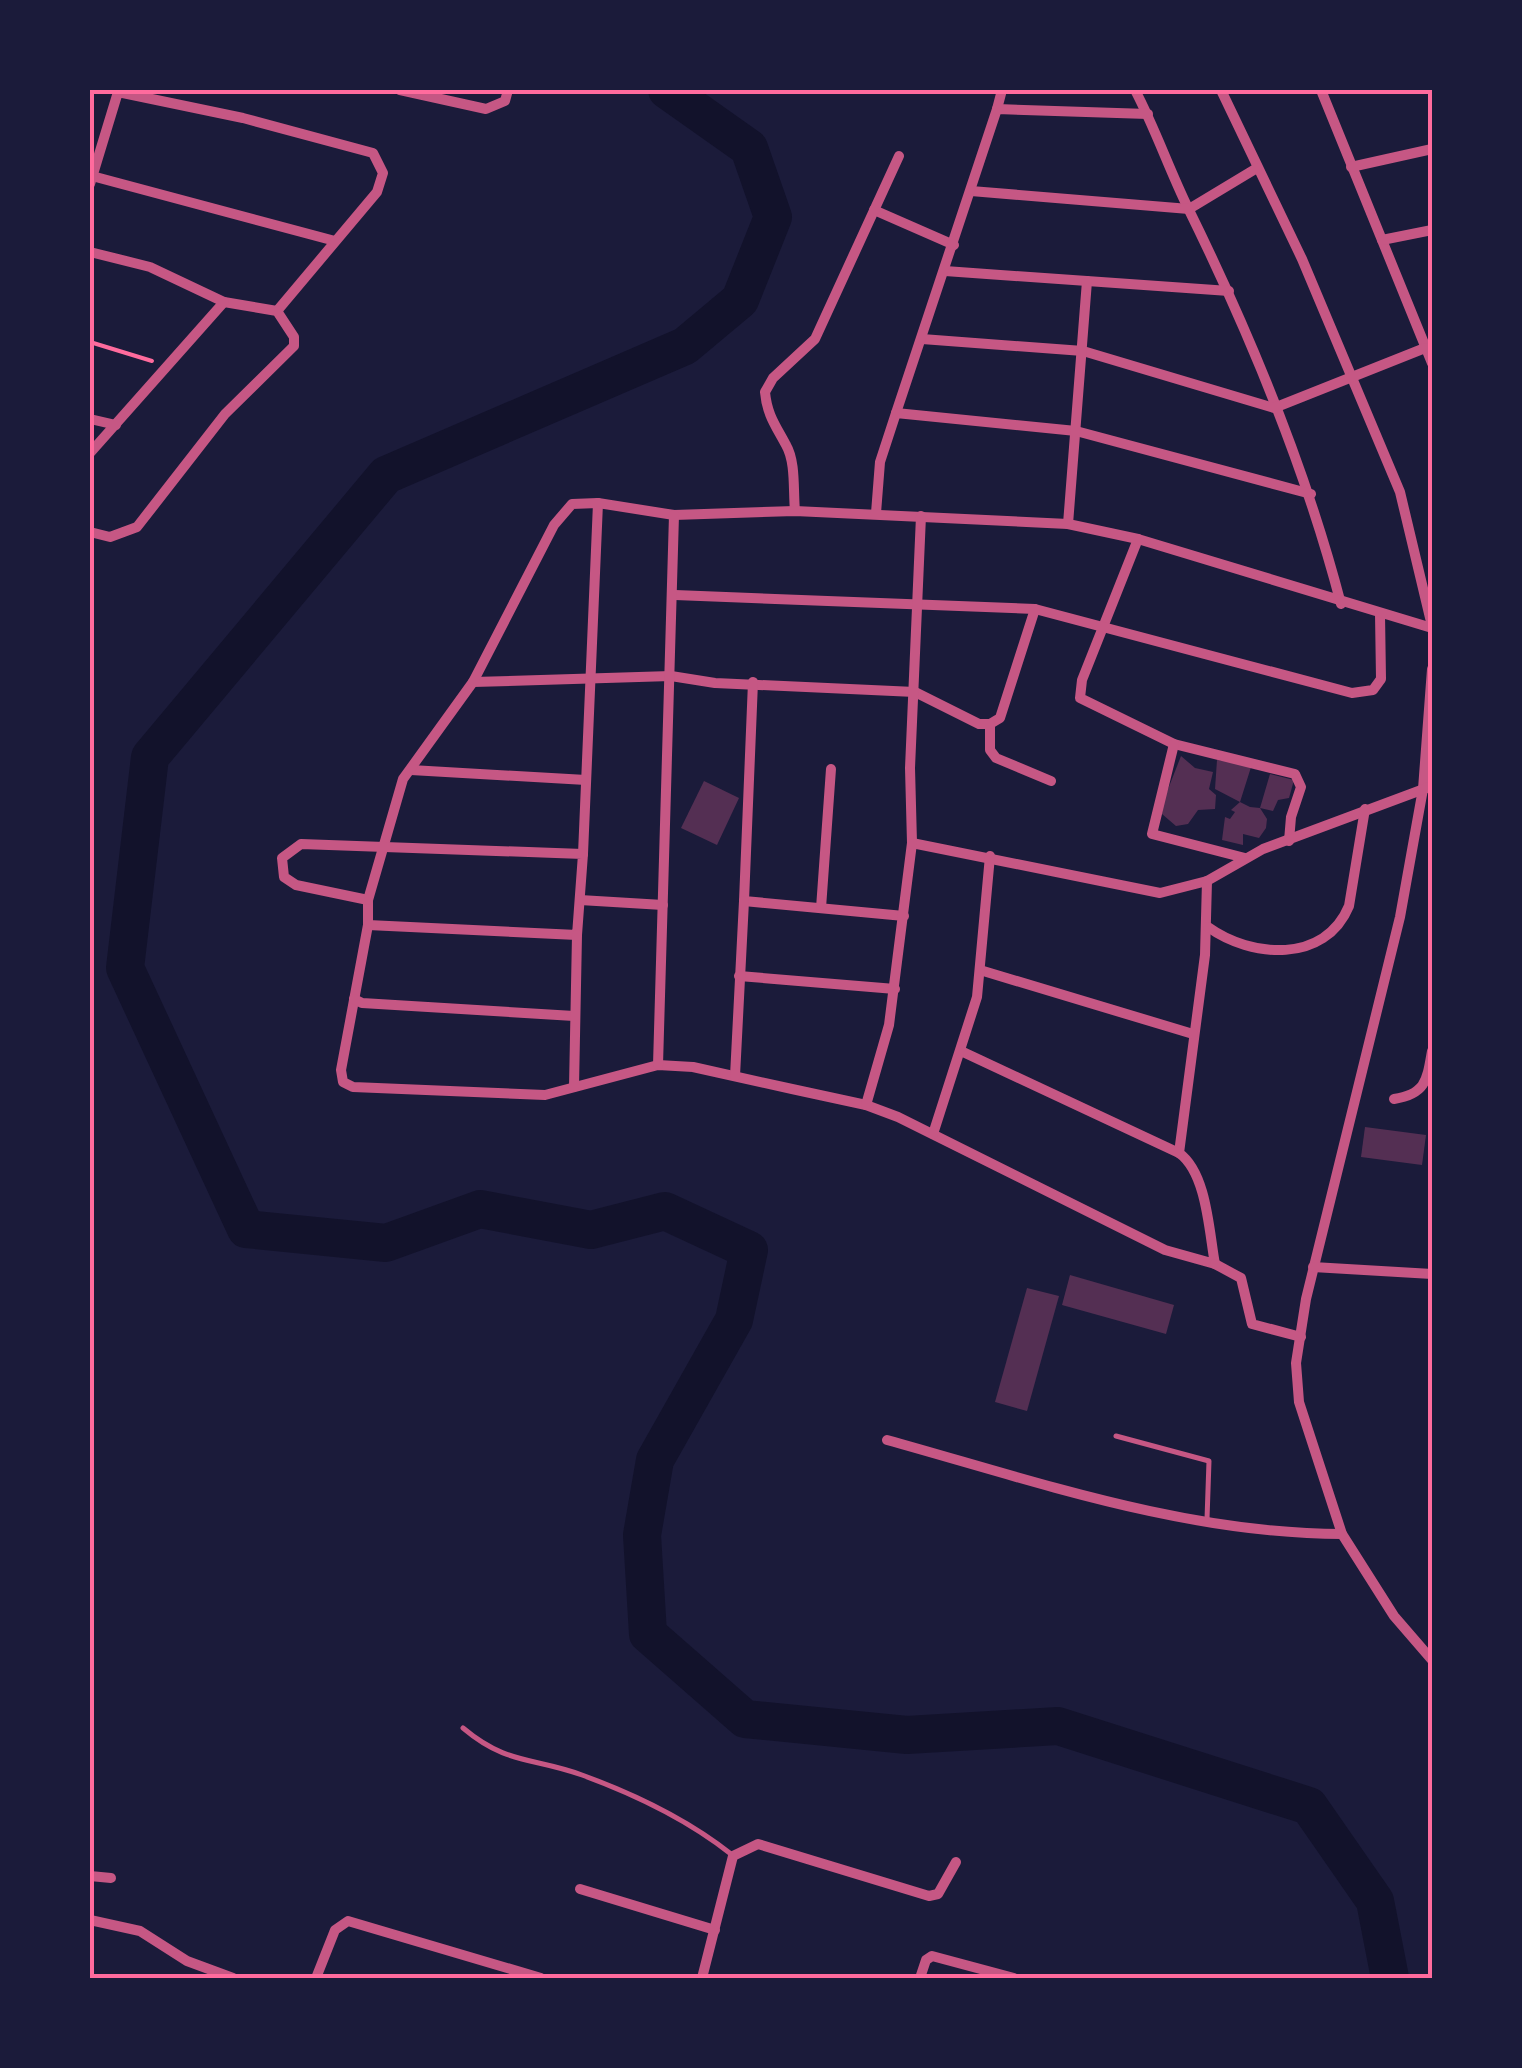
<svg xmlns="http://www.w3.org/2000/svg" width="1522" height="2068" font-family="'PT Sans',sans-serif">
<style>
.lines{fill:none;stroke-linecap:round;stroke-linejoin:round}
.river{stroke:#12122b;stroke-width:38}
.building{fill:#542f53}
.path{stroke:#ff6b9d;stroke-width:4}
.service{stroke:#c65784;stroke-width:5}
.minor{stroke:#c65784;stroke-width:10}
.neatline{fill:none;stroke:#ff6b9d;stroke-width:4}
</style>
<rect width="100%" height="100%" fill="#1b1b3a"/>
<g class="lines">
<path class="river" d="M667,90l82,58 24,69 -33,83 -55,46 -299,129 -236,282 -25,211 121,261 140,14 94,-34 111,21 74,-19 84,39 -15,70 -79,140 -13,75 6,99 97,85 162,16 151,-9 251,80 66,95 15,77"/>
</g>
<g class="building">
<path d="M1181,756l14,12 18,4 -4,17 7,6 -1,14 -17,1 -10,14 -12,2 -14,-12 1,-12z"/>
<path d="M1217,760l35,4 -12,38 10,5 10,1 10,-34 24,6 -5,18 -11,2 -5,11 -13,-3 7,11 -1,9 -7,10 -16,-4v11l-21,-5 3,-23 5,2 5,-7 -4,-2 9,-8 -25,-13z"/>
<path d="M704,781l35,17 -22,47 -36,-17z"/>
<path d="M1365,1127l61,8 -4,30 -61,-8z"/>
<path d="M1070,1275l104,30 -8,29 -104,-29z"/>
<path d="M1027,1288l32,8 -32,115 -32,-9z"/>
</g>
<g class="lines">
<path class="path" d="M90,342l62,19"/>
<g class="service">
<path d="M1116,1436l93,25 -2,58"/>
<path d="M463,1728c44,37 69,29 119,47 52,19 106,45 149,79"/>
</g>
<g class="minor">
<path d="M400,90l86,19 19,-8 3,-11"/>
<path d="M1135,90c20,38 34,79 53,118 63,128 117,258 153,396"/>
<path d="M1221,90l81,169 98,233 32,134"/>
<path d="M1321,90l111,273"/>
<path d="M997,109l5,-19"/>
<path d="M1351,167l81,-18"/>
<path d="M92,176l243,65"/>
<path d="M90,184l28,-92 125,26 130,35 10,20 -6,19 -100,119"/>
<path d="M971,191l218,18 68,-41"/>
<path d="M874,210l80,35"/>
<path d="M1382,240l50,-10"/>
<path d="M90,252l60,15 74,35 53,9 17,26v9l-69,68 -88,113 -27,10 -20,-5"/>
<path d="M945,271l284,20"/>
<path d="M922,339l161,12 191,57 151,-60"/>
<path d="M896,413l101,-304 151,5"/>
<path d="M90,419l26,6"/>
<path d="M90,453l134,-151"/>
<path d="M795,511c-2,-20 1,-49 -9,-66 -10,-19 -19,-30 -21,-53l8,-14 42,-39 84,-183"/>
<path d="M876,513l4,-51 16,-49 180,18 235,63"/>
<path d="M1068,524l19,-243"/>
<path d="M1138,539l-56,141 -2,18 94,46 121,30 6,13 -10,30 -2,24"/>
<path d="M675,595l360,14 317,84 21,-3 8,-11 -1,-65"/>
<path d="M1035,609l-35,109 -10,6v26l6,8 55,23"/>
<path d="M1432,669l-9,120 -23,128 -94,382 -10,64 3,39 43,132 52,82 38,44"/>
<path d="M473,682l198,-6 44,7 200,9 64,32h11"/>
<path d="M753,682l-9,219 160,15"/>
<path d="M1174,744l-22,90 93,24"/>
<path d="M411,770l175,10"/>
<path d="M912,843l248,50 47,-12 56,-32 169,-63"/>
<path d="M583,854l15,-351"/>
<path d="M1207,881l-2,74 -26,198c28,20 30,79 36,111l-50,-14 -267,-133 -32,-12 -74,-16 -99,-22 -35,-2 -113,30 -192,-8 -10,-5 -2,-12 27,-145v-25l35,-121 70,-97 81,-157 18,-21 26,-1 76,12 121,-4 273,13 70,15 294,89"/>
<path d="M368,900l-72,-15 -12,-8 -2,-19 19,-14 282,10 -6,81 -209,-10"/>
<path d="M580,900l83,5"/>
<path d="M821,908l10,-139"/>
<path d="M1208,927c43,31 117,37 141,-21l16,-97"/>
<path d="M980,970l213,64"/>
<path d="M739,976l156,13"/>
<path d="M354,999l8,4 212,13"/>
<path d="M963,1052l216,101"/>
<path d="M658,1065l16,-550"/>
<path d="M735,1076l9,-175"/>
<path d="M574,1087l3,-152"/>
<path d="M1394,1099c32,-5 33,-19 38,-48"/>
<path d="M866,1105l23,-80 23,-182 -2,-75 11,-252"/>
<path d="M933,1134l44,-137 13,-141"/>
<path d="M1215,1264l26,14 11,46 49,13"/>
<path d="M1313,1267l119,7"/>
<path d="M887,1440c148,41 300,94 455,94"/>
<path d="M90,1876l21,2"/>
<path d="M580,1889l135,41"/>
<path d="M90,1920l50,11 47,30 46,17"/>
<path d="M316,1978l19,-48 13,-9 193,57"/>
<path d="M702,1978l31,-122 25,-12 171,52 9,-2 18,-32"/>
<path d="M920,1978l6,-18 6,-4 82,22"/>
</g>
</g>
<rect width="1522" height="2068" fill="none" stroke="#1b1b3a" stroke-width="185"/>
<rect x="92" y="92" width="1338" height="1884" class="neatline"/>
</svg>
